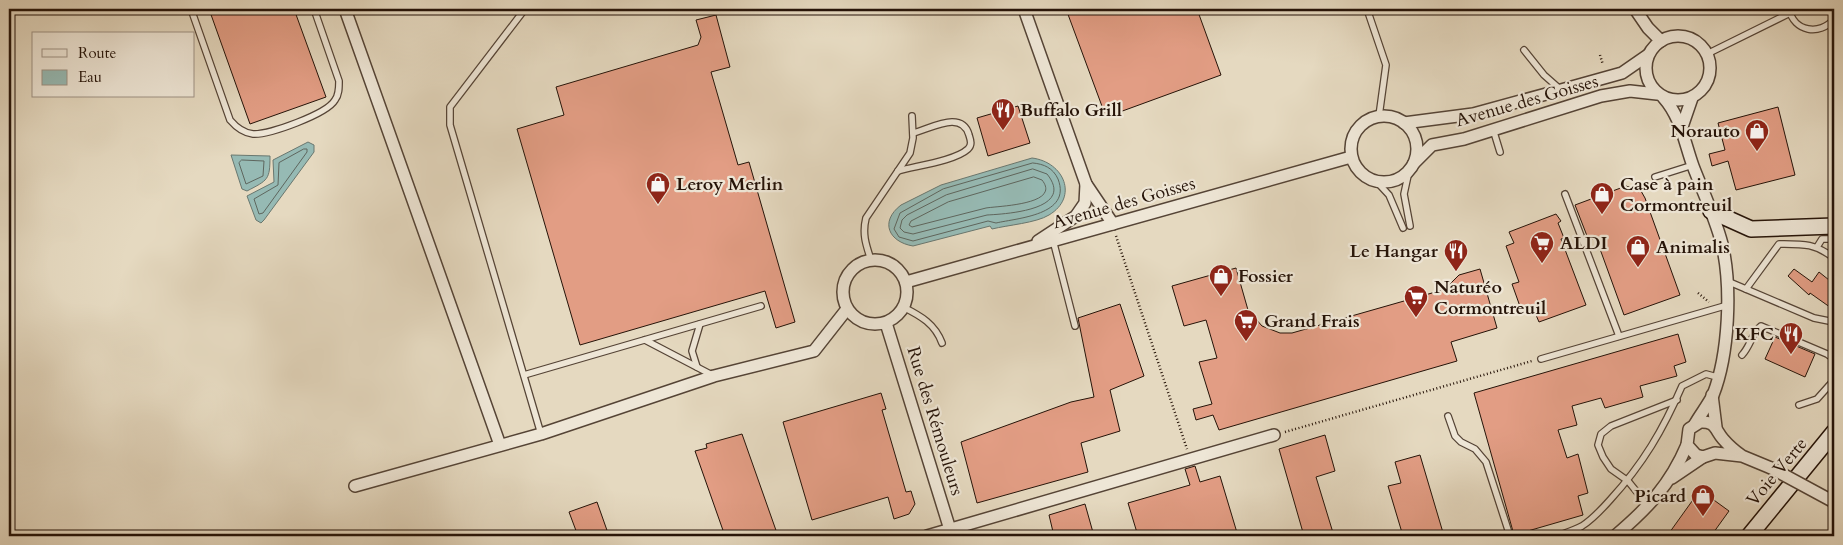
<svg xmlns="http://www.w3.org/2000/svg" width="1843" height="545" font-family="Cardo,serif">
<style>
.water{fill:#96bab4;stroke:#69776f}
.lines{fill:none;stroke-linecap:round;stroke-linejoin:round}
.shore{stroke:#5e665e;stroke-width:1}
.building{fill:#e29d84;stroke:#251308}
.lane-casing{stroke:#554436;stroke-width:8}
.street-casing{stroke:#554436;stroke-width:14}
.secondary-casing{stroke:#251308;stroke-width:18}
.path{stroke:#251308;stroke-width:2.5;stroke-dasharray:1 2.5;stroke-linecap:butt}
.lane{stroke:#eee6d6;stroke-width:5.5}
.street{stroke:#eee6d6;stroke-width:11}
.secondary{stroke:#eee6d6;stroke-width:15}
.street-bridge-casing{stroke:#554436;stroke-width:14;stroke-linecap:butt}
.street-bridge{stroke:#eee6d6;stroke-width:11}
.labels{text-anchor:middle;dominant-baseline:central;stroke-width:4.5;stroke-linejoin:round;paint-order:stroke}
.street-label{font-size:18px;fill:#251308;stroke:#eee6d6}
.poi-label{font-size:18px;font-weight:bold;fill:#251308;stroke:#eee6d6;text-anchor:start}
</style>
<rect width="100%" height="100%" fill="#e5d9c0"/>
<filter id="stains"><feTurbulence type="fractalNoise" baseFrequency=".004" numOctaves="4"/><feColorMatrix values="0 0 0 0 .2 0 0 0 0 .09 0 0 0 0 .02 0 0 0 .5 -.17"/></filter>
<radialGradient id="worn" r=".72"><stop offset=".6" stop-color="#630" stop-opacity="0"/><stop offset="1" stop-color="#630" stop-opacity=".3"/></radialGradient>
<g class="water">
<path d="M308,142l6,3v7l-50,68 -3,3 -5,-3 -9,-24 27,-14 -1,-22z"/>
<path d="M231,155l39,1c0,24 -2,24 -23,35l-5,-2z"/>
<path d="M1032,158c32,4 47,39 17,57 -13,8 -41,10 -57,14l-2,-3 -77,20c-24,-4 -34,-24 -12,-41l40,-20z"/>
</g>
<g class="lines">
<g class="shore">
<path d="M304,149h3v3l-44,61 -4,1 -5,-15 24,-14 1,-22z"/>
<path d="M242,160l22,1 -1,15 -17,8 -7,-21z"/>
<path d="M1033,163c11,1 20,5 25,16 14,36 -40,39 -62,44l-8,-2 -75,20 -14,-4 -5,-8 6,-16 43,-24z"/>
<path d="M1033,169l14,5c29,36 -41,40 -60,41l-74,19 -9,-2 -4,-4 2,-8 5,-5 39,-20z"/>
<path d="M1034,177l8,3c20,25 -45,26 -56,28l-74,19 -3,-2 2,-4 37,-19z"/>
</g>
</g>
<g class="building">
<path d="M209,9h85l32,88 -76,27z"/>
<path d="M1066,9h131l24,66 -115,42z"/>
<path d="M716,15l14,52 -19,5 27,93 11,-3 46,160 -19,6 -11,-37 -185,54 -63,-216 47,-14 -8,-28 142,-42 3,-8 -5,-17z"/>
<path d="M1018,106l12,37 -42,13 -11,-38z"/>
<path d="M1778,107l17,68 -59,15 -8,-29 -16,5 -3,-12 16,-4 -7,-27z"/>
<path d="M1626,186l15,5 4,7 35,97 -56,20 -28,-77 -7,3 -14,-36z"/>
<path d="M1556,214l5,7 -3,2 6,15 -3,1 25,66 -47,17 -6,-14 -11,4 -10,-28 7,-2 -13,-36 8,-3 -5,-11z"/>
<path d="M1236,268l12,42 14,16 18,7h12l147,-42 8,-4 12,-12 21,-6 17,59 -46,14 6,19 -238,69 -6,-15 -17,5 -3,-11 19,-5 -13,-42 18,-4 -11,-38 -22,6 -12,-40z"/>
<path d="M1794,269l18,13 7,-10 15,12v26l-24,-17 -1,2 -21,-19z"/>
<path d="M1120,304l24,72 -34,14 10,41 -39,12 7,29 -111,31 -16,-61 110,-40 23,-5 -16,-79z"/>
<path d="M1678,334l8,28 -12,4 3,10 -37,10 3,11 -38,11 -4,-10 -29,8 5,19 -19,5 9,28 11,-4 10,39 -10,3 5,19 -69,20 -40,-142z"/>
<path d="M1775,337l40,17 -10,23 -40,-18z"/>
<path d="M881,393l5,16 -4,1 24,82 5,-1 4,13 -6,10 -15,5 -6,-22 -76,23 -29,-98z"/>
<path d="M742,434l36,102h-53l-30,-85 12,-3 -1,-4z"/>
<path d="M1325,435l10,36 -19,6 18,59h-30l-25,-87z"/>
<path d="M1420,455l24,81h-41l-15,-50 13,-3 -6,-21z"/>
<path d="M1195,466l5,16 20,-6 18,60h-100l-10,-33 62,-18 -5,-16z"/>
<path d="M1700,490l29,21 -18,25h-44z"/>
<path d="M597,502l12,34h-31l-9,-24z"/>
<path d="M1085,504l9,32h-40l-5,-21z"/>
</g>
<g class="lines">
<g class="lane-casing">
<g id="lane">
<path d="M191,9l39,111c6,7 13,13 23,14 16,1 74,-20 82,-34 4,-5 4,-12 4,-19l-25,-72"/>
<path d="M525,9l-75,98v18l91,309"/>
<path d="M1367,9l19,56 -7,51"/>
<path d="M1789,9c5,23 31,27 45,10"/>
<path d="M1524,50l20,25 17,15"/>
<path d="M1707,54l83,-41"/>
<path d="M1493,129l7,23"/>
<path d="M898,171c17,-5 57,-10 70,-22 4,-4 3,-8 1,-14 -7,-25 -37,-7 -56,-2"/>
<path d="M1409,171l-5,23 6,32"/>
<path d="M1655,177l38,-12"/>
<path d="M1377,182l12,13 14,33"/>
<path d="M1565,194l54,142"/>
<path d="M1053,240l22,86"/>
<path d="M1817,247l5,-8h12"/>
<path d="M871,260c-5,-15 -9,-26 -5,-42l44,-65 3,-15 -1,-22"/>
<path d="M1727,281l87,37 20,4"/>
<path d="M1746,289l33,-45c24,0 35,-1 55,14"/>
<path d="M903,307c18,9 32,17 39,36"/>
<path d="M645,340l67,35"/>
<path d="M1742,355c8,-8 10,-22 19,-29l66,28 7,5"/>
<path d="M1541,359l187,-54"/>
<path d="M697,367l-5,-16 8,-27"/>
<path d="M524,375l237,-69"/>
<path d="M1799,405l18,-6 17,-19"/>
<path d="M1448,416l7,20 6,6 14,7 11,13 24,74"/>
<path d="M1649,507l-21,-26 -17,-12 -8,-12 -5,-12 3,-11 10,-8 66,-26"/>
<path d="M1557,536c8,-3 18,-6 25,-10 11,-7 20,-17 28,-26 33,-36 53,-70 72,-114l24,-12 11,3"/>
</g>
</g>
<g class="street-casing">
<g id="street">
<path d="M345,9l155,436"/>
<path d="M1024,9l62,175 27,40"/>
<path d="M1635,9l13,19 13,13"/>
<circle cx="1678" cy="68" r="32"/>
<path d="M1663,97c18,20 21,44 30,69 10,26 22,51 29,78 10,43 7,110 -9,151 -5,10 -13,20 -18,29"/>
<circle cx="1384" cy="149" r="33"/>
<path d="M1404,123l69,-9 88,-24 61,-17 26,-18"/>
<path d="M1682,127l10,-29"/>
<path d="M1414,163l18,-18 32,-6 137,-43 29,-5 27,3"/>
<path d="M1038,241l38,-25 9,-13 1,-19"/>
<circle cx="875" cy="292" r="32"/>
<path d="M906,282l445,-125"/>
<path d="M886,323l66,213"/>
<path d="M1712,395l4,32"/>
<path d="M1742,456c-7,-5 -13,-10 -19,-17 -8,-9 -7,-18 -23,-17l-11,7 -2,16 9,10 7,2 12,-4 27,3 29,12"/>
<path d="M1672,478l31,-21"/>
<path d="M355,486l186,-52 173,-58 100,-25 33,-42"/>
<path d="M927,536l347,-101"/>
<path d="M1615,536c33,-28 55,-51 72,-91"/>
</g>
</g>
<g class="secondary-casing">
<g id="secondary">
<path d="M1711,211l40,18 83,-3"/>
<path d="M1749,536l85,-104"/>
</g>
</g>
<g class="path">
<path d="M1600,55l3,10"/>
<path d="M1116,236l71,213"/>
<path d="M1698,293l11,9"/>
<path d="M1285,432l247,-71"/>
<path d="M9,526l3,10"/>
</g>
<use href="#lane" class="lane"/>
<use href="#street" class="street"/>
<use href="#secondary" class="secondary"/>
<g class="street-bridge-casing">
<path id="street-bridge" d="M1771,468l63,34"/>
</g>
<use href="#street-bridge" class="street-bridge"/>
</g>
<defs>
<g id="restaurant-pin" transform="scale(1.25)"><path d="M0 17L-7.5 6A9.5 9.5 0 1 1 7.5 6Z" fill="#8f2418" stroke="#eee6d6"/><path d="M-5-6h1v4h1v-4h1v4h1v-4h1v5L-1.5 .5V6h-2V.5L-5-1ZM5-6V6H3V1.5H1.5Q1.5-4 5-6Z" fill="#fff"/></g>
<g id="shop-pin" transform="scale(1.25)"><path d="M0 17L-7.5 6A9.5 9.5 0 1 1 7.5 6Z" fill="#8f2418" stroke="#eee6d6"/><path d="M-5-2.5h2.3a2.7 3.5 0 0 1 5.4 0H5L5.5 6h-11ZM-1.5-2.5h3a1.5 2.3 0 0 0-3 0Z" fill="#fff"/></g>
<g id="supermarket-pin" transform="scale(1.25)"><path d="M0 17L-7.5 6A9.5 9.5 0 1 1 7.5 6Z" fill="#8f2418" stroke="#eee6d6"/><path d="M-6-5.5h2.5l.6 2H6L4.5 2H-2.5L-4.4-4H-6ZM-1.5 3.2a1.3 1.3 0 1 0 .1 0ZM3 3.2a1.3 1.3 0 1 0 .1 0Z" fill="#fff"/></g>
</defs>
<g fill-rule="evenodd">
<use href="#restaurant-pin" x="1003" y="110"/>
<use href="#shop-pin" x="1757" y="131"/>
<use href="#shop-pin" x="658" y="184"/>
<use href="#shop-pin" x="1602" y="194"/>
<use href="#supermarket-pin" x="1542" y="243"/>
<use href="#shop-pin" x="1638" y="247"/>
<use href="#restaurant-pin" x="1456" y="251"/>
<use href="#shop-pin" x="1221" y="276"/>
<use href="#supermarket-pin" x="1416" y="297"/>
<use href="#supermarket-pin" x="1246" y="321"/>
<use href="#restaurant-pin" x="1791" y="334"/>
<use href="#shop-pin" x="1703" y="496"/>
</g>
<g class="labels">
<g class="street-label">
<text transform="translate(1527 101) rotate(-16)">Avenue des Goisses</text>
<text transform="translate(1124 203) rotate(-16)">Avenue des Goisses</text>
<text transform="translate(935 421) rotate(73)">Rue des Rémouleurs</text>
<text transform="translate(1777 472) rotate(-50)">Voie Verte</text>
</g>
<g class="poi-label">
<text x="1020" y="110">Buffalo Grill</text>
<text x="1740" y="131" text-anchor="end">Norauto</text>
<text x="676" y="184">Leroy Merlin</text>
<text x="1620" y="184">Case à pain<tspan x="1620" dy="21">Cormontreuil</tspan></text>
<text x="1560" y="243">ALDI</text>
<text x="1656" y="247">Animalis</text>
<text x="1438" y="251" text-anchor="end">Le Hangar</text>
<text x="1238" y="276">Fossier</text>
<text x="1434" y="287">Naturéo<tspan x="1434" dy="21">Cormontreuil</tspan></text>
<text x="1264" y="321">Grand Frais</text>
<text x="1774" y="334" text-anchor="end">KFC</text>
<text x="1686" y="496" text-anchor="end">Picard</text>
</g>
</g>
<rect width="1843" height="545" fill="none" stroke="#e5d9c0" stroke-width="30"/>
<rect x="10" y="10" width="1823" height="525" fill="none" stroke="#251308" stroke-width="2.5"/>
<rect x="15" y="15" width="1813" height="515" fill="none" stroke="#251308"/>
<rect x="32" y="32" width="162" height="65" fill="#eee6d6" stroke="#9e9284"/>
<rect x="42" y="49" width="25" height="8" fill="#eee6d6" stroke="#9e9284"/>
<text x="78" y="58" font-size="15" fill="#251308">Route</text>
<rect x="42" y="70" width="25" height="15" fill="#96bab4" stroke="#9e9284"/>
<text x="78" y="82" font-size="15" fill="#251308">Eau</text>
<rect width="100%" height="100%" filter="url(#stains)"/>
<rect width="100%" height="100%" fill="url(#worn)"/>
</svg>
